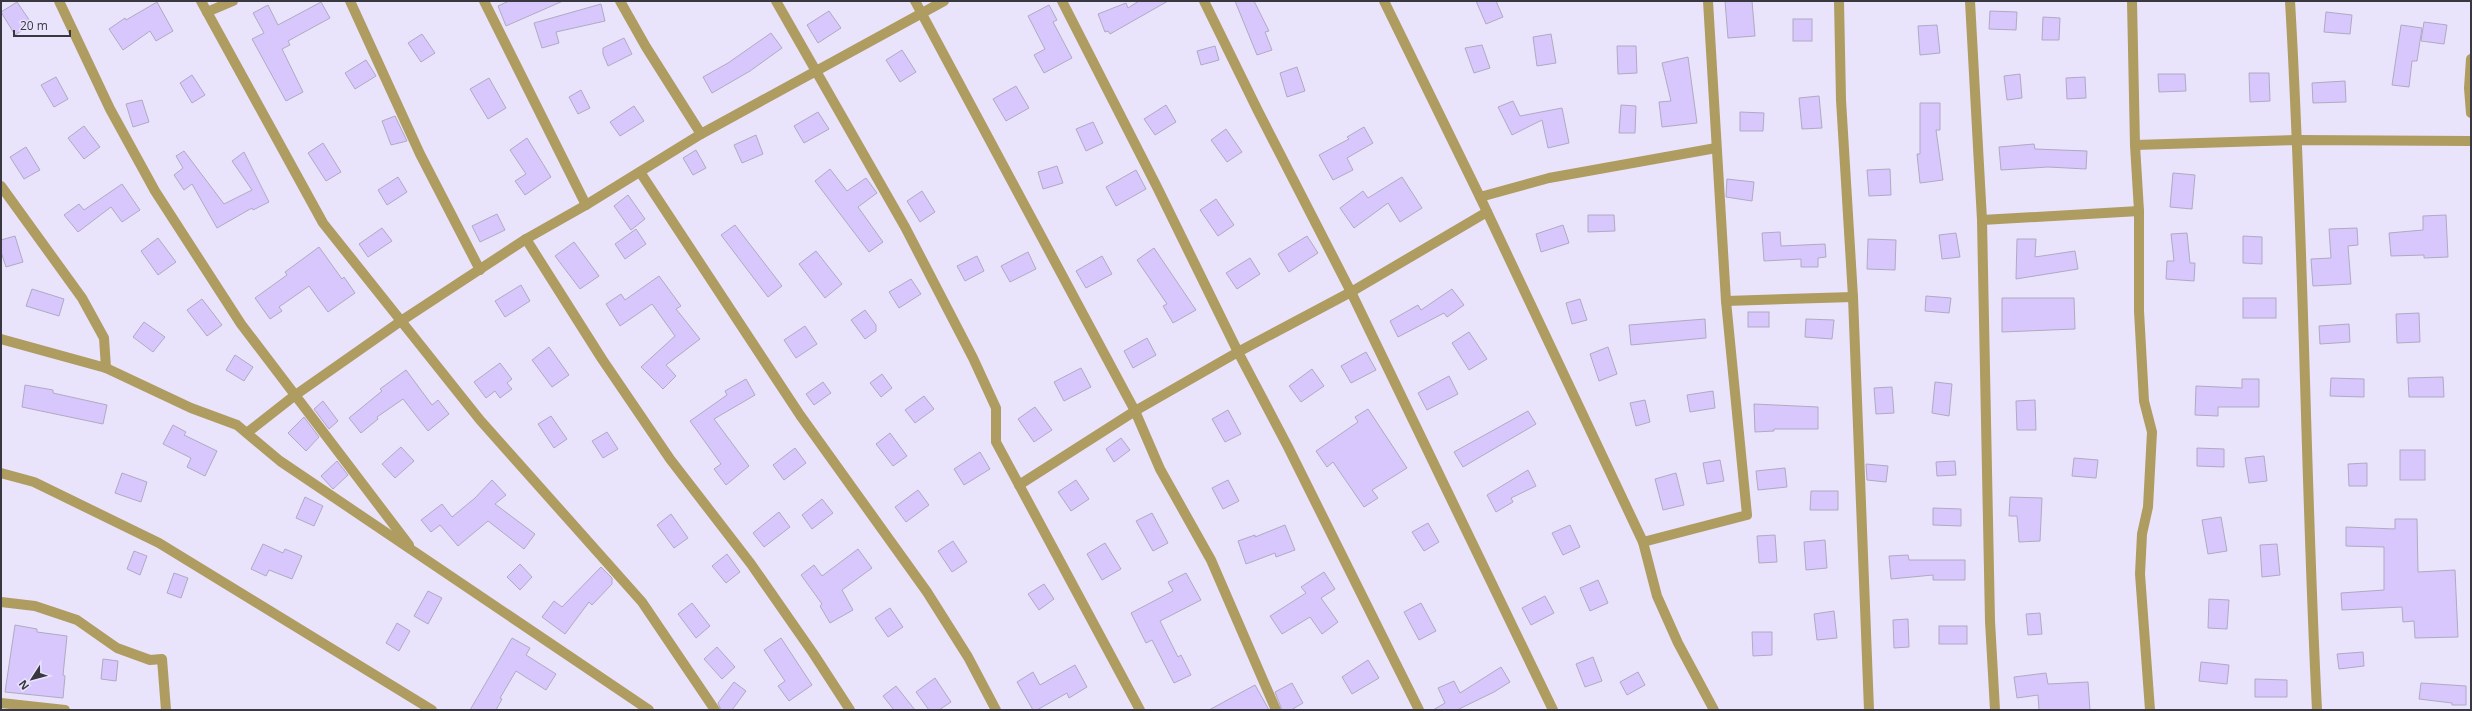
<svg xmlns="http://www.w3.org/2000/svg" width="2472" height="711" font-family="'Open Sans',sans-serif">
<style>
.building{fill:#d7c7fd;stroke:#b0aac1}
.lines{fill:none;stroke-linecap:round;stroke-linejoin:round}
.minor{stroke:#af9c60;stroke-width:10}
.tertiary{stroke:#af9c60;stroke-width:10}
</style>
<rect width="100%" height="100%" fill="#eae3fc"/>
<g class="building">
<path d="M509,1h54l-57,25 -8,-20z"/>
<path d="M1139,1h29l-58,33 -2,-3 -3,1 -7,-18 28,-11 2,5z"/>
<path d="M1235,1h19l15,30 -4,1 7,18 -15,5z"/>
<path d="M1476,1h20l7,16 -17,7z"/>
<path d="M1725,1h27l3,35 -27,2z"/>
<path d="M17,2l15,22 -17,11 -14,-23z"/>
<path d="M157,2l16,29 -17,10 -6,-10 -27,19 -14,-21 16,-11 1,2z"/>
<path d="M321,2l9,16 -42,23 2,4 -8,4 21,43 -17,9 -34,-62 12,-6 -11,-20 15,-8 10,20z"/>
<path d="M601,4l4,17 -49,11 3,11 -17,5 -8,-25z"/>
<path d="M1049,5l8,15 -4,2 19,36 -28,15 -10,-18 11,-6 -17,-33z"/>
<path d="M829,11l12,17 -23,15 -11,-18z"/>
<path d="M1990,11l27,1 -1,18 -27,-1z"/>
<path d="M2326,12l26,3 -2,19 -26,-2z"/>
<path d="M2043,17l17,1 -1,22h-17z"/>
<rect x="1793" y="19" width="19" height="22"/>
<path d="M2424,22l23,3 -3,19 -23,-3z"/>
<path d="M1937,25l3,28 -20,2 -2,-29z"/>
<path d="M2401,25l21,3 -5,33h-5l-3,26 -17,-2z"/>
<path d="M771,33l11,15 -32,23 -38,22 -9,-16 25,-14z"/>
<path d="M422,34l13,19 -14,9 -13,-19z"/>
<path d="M1551,34l5,29 -19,3 -4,-29z"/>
<path d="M624,38l8,16 -24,12 -5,-12v-6z"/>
<path d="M1482,45l8,23 -16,5 -9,-25z"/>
<path d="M1215,46l4,14 -18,5 -4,-14z"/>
<path d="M1617,46h19l1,27 -19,1z"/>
<path d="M902,50l14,22 -16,10 -14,-22z"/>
<path d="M1688,57l9,66 -35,4 -3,-25 12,-1 -9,-38z"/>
<path d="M366,60l10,16 -21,13 -10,-16z"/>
<path d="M1297,67l8,24 -18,6 -7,-24z"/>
<path d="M2249,73h20l1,28 -20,1z"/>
<path d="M2020,74l2,24 -15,2 -3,-24z"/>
<path d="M2158,74h27l1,17 -27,1z"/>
<path d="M192,75l13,20 -13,8 -12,-20z"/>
<path d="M56,77l12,22 -14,8 -13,-22z"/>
<path d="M2085,77l1,21 -19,1 -1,-21z"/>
<path d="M489,78l17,30 -18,11 -18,-30z"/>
<path d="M2345,81l1,21 -33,1 -1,-20z"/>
<path d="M1016,86l13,22 -23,13 -13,-22z"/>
<path d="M581,90l9,18 -12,6 -9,-17z"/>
<path d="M1819,96l3,32 -20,1 -3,-31z"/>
<path d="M142,100l7,22 -16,5 -7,-23z"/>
<path d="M1513,101l7,15 42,-8 7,35 -21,5 -6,-28 -30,15 -14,-28z"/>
<path d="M1920,103h20v27h-4l7,50 -23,3 -3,-29h3z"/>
<path d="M1166,105l10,17 -21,13 -11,-16z"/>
<path d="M1621,105l15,1 -1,27h-16z"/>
<path d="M634,106l10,15 -24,15 -10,-14z"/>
<path d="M818,112l11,17 -25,14 -10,-17z"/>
<path d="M1740,112l24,1 -1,18h-23z"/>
<path d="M395,116l12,25 -16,4 -9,-24z"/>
<path d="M1093,122l10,21 -17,8 -10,-22z"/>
<path d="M84,126l16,21 -16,12 -16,-21z"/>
<path d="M1364,127l9,16 -26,15 6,12 -20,10 -14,-25 30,-16 -2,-2z"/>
<path d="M1226,129l16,23 -15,10 -16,-22z"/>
<path d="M756,135l7,19 -21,9 -8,-18z"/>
<path d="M527,138l24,39 -26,18 -10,-14 11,-7 -16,-24z"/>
<path d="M323,143l18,29 -15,9 -18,-28z"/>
<path d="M2034,144l1,5 52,2 -1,18 -38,-2 -47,3 -2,-23z"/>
<path d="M26,147l14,23 -16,9 -14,-22z"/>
<path d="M696,150l10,18 -13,7 -10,-17z"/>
<path d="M184,151l40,53 28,-14 -20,-29 12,-9 25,50 -16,8 -1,-2 -35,20 -25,-44 -8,6 -10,-15 9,-7 -7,-12z"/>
<path d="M1057,166l6,17 -20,6 -5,-17z"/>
<path d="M830,169l17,22 19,-13 11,15 -19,14 25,35 -14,10 -54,-71z"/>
<path d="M1890,169l1,26 -22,1 -2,-26z"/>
<path d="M1136,170l10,19 -30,17 -10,-19z"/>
<path d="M2173,173l22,2 -3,34 -22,-2z"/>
<path d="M398,177l9,15 -20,13 -9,-15z"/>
<path d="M1402,177l20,31 -22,14 -12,-19 -34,25 -14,-20 23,-17 5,7z"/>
<path d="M1727,179l27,3 -2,19 -26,-4z"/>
<path d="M122,184l18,26 -18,12 -11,-15 -33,25 -14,-17 15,-11 5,6z"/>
<path d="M922,191l13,21 -15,10 -13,-21z"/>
<path d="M628,195l17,24 -14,11 -17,-24z"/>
<path d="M1216,199l18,26 -16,11 -18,-26z"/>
<path d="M497,214l8,16 -25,12 -8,-16z"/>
<path d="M1588,215h26l1,16 -27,1z"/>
<path d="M2446,215l2,42 -24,1v-3l-33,1 -2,-23 34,-3v-14z"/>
<path d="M735,225l47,61 -14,11 -47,-62z"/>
<path d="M1563,225l6,18 -28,9 -5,-18z"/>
<path d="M382,228l10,13 -24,16 -9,-13z"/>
<path d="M2357,228l1,17 -10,1 3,38 -38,2 -2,-27 20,-1 -2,-29z"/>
<path d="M636,229l10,15 -21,15 -10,-15z"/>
<path d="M1780,232l1,14 44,-2 1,13 -8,1v9h-17v-8l-37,2 -2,-28z"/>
<path d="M1956,233l4,24 -18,2 -3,-24z"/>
<path d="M2187,233l3,30h5l-1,18 -28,-2 1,-18h7l-3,-27z"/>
<path d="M15,236l8,26 -17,5 -5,-15v-12z"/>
<path d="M1307,236l11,17 -29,19 -11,-18z"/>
<path d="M2243,236l19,1v27l-19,-1z"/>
<path d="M158,238l18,24 -18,13 -17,-24z"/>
<path d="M1868,239l28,1 -1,30 -28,-1z"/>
<path d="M2017,239h19l-1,18 40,-6 3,18 -62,10z"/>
<path d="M574,242l25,34 -19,13 -25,-33z"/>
<path d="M319,247l23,32 2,-2 11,16 -27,19 -19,-26 -30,21 3,4 -12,8 -15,-21 32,-23 -2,-3z"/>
<path d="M1154,248l42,62 -23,13 -10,-17 4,-2 -30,-44z"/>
<path d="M816,251l26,33 -17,14 -26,-34z"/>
<path d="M1028,252l8,17 -26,13 -9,-16z"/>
<path d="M977,256l7,15 -19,10 -8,-15z"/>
<path d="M1102,256l10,18 -26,14 -10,-17z"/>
<path d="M1250,258l10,16 -23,15 -11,-16z"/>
<path d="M659,276l22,30 -5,3 24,30 -34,26 10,11 -13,13 -22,-22 34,-31 -23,-32 -32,22 -14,-22 15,-10 4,6z"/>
<path d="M911,279l10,15 -22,14 -10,-16z"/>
<path d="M521,285l9,16 -25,16 -10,-16z"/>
<path d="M32,289l32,10 -5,17 -33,-10z"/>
<path d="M1452,289l12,16 -17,12 -3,-4 -46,24 -8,-16 28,-16 3,5z"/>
<path d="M1926,296l25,2 -2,15 -24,-2z"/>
<path d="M2002,298h72l1,31 -73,3z"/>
<rect x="2243" y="298" width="33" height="20"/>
<path d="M202,299l20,26 -15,11 -20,-26z"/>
<path d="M1580,299l7,21 -15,4 -6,-21z"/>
<path d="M865,310l11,15v6l-11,8 -14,-19z"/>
<rect x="1748" y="312" width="21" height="15"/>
<path d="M2419,313l1,29 -23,1 -1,-29z"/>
<path d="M1705,319l1,19 -75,7 -2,-20z"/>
<path d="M1806,319l28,1 -2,19 -27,-2z"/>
<path d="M144,322l21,15 -12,15 -20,-15z"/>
<path d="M2349,324l1,18 -30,2 -1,-18z"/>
<path d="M805,326l12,18 -21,14 -12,-18z"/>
<path d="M1469,332l18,27 -18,11 -17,-27z"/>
<path d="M1147,338l9,17 -23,13 -9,-17z"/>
<path d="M549,347l20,28 -17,12 -20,-27z"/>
<path d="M1608,347l9,27 -18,7 -9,-27z"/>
<path d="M1366,352l10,18 -25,13 -10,-17z"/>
<path d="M235,355l18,12 -9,14 -18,-11z"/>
<path d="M500,363l12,16 -5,4 5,6 -12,9 -5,-7 -9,7 -12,-16z"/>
<path d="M1081,368l10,19 -27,14 -10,-19z"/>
<path d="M1312,369l12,17 -23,16 -12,-16z"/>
<path d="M406,370l26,35 6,-5 11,14 -21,17 -25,-32 -26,18 1,2 -17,14 -12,-15 33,-27 -2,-2z"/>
<path d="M882,374l10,14 -11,9 -11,-14z"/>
<path d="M1449,376l9,18 -31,16 -9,-17z"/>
<path d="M2443,377l1,20h-35l-1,-19z"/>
<path d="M2331,378l33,1v18l-34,-1z"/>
<path d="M746,379l9,16 -41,24 35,47 -23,19 -12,-16 7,-5 -31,-43 37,-26 -2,-4z"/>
<path d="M2242,379h17v28h-41v9l-23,-1 1,-29 46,2z"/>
<path d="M823,382l8,11 -17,12 -8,-11z"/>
<path d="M1935,382l17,2 -3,32 -17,-3z"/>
<path d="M25,385l28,5v3l54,12 -4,19 -81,-17z"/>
<path d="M1892,387l2,26 -18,1 -2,-26z"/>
<path d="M1713,391l2,17 -25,4 -3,-17z"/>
<path d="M924,396l10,13 -19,14 -10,-13z"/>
<path d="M1645,400l5,22 -14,4 -6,-23z"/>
<path d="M2035,400l1,30h-19l-1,-29z"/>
<path d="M323,401l15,20 -9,8 -15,-20z"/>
<path d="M1754,404l64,3v22h-44v2l-19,1z"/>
<path d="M1035,407l17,23 -18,12 -16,-23z"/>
<path d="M1368,409l39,59 -35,22 6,8 -14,9 -31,-45 -6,5 -11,-16 42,-29 -3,-5z"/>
<path d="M1228,410l13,24 -16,8 -13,-23z"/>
<path d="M1528,411l8,13 -73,43 -9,-15z"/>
<path d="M551,416l16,23 -13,9 -16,-24z"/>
<path d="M304,417l15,20 -13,14 -18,-18z"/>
<path d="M173,425l13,7 -2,3 33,16 -12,25 -18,-9 4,-9 -28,-14z"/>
<path d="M607,432l11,17 -15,9 -11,-17z"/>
<path d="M890,433l17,23 -14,10 -17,-22z"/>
<path d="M1121,438l9,12 -16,12 -8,-13z"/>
<path d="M401,447l13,14 -19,17 -13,-14z"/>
<path d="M795,448l11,15 -22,17 -11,-15z"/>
<path d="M2197,448l27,1v18l-27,-1z"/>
<rect x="2400" y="450" width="25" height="30"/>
<path d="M980,452l10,17 -26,16 -10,-16z"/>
<path d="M2264,456l3,25 -18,2 -4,-25z"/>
<path d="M2074,458l24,2 -2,18 -24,-2z"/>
<path d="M1720,460l4,21 -17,3 -4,-21z"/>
<path d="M337,461l11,14 -15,14 -12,-13z"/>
<path d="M1955,461l1,14 -19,1 -1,-14z"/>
<path d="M2367,463v23h-18l-1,-22z"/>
<path d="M1866,464l22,2 -2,16 -19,-2z"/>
<path d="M1785,468l2,19 -29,3 -2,-19z"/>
<path d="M1528,470l8,16 -25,12 2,4 -17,10 -9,-17z"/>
<path d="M122,473l25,9 -6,20 -26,-9z"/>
<path d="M1676,473l8,32 -21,5 -8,-31z"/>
<path d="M492,480l14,15 -11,9 40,30 -11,15 -36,-28 -30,25 -18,-21 -9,7 -10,-12 21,-16 10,13 23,-19z"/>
<path d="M1076,480l13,19 -18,12 -13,-19z"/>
<path d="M1228,480l11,21 -16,8 -11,-21z"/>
<path d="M918,490l11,15 -23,17 -11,-15z"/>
<path d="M1811,491h27v19h-28z"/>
<path d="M305,497l18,9 -9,20 -18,-8z"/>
<path d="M2010,497l32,1 -2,43 -21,1 -2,-26h-8z"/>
<path d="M822,499l11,14 -21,16 -10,-14z"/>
<path d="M1933,508l28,1v17l-28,-1z"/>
<path d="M779,512l11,15 -26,20 -11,-14z"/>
<path d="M1152,513l16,30 -15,8 -17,-30z"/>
<path d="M671,514l17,24 -14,10 -17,-23z"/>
<path d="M2221,517l6,34 -19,3 -6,-34z"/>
<path d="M2395,519h22l1,53 37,-2 3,67 -43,1 -1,-17 -11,1 -1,-15 -60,3 -1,-17 43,-3v-43l-38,-1v-19l49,2z"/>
<path d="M1428,523l11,19 -15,9 -12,-19z"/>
<path d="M1285,525l10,25 -19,7 -1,-4 -29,11 -8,-23 17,-6v2z"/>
<path d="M1570,525l10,22 -17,8 -11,-22z"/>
<path d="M1775,535l2,27 -18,1 -2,-27z"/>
<path d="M1825,540l2,28 -21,2 -2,-28z"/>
<path d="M953,541l14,21 -15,10 -14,-21z"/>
<path d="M1105,543l16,26 -19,11 -15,-26z"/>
<path d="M263,544l20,9 2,-4 17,7 -10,23 -23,-9 -3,6 -15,-7z"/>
<path d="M2277,544l3,31 -18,2 -2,-32z"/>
<path d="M858,549l14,19 -30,22 11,20 -23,13 -10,-17 2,-2 -21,-29 13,-10 8,11z"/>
<path d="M134,551l13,5 -7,19 -13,-6z"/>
<path d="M727,554l13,18 -14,11 -14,-17z"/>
<path d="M1908,555l1,5h56v20h-32v-5l-42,4 -2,-23z"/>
<path d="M520,564l12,13 -12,13 -13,-13z"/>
<path d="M601,567l11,11v6l-20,21 -3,-3 -24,32 -23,-17 12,-16 8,6z"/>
<path d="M1324,572l11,17 -14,9 17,24 -16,12 -12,-17 -28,17 -12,-18 36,-23 -5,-6z"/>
<path d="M174,573l14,5 -7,20 -14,-5z"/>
<path d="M1186,573l15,27 -41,21 18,36 3,-2 10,20 -17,8 -22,-43 -6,3 -15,-30 42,-22 -5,-9z"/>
<path d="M1598,580l10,23 -18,8 -10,-23z"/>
<path d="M1044,584l10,15 -15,11 -11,-16z"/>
<path d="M428,591l14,7 -14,26 -14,-8z"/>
<path d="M1545,596l9,17 -23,12 -9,-17z"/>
<path d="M2209,599l20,1 -2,29 -19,-1z"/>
<path d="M692,603l18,23 -14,12 -18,-24z"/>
<path d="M1421,603l15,28 -17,9 -15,-28z"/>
<path d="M890,608l13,19 -15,10 -13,-19z"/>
<path d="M1834,611l3,27 -20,2 -3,-26z"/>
<path d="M2040,613l2,21 -14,1 -2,-21z"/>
<path d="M1908,619l1,28 -15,1 -1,-28z"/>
<path d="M397,623l13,8 -11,20 -13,-8z"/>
<path d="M15,625l22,4v3l30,4 -4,39 2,1 -2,22 -58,-6z"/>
<rect x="1939" y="626" width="28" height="18"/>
<path d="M1752,632h20v23l-19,1z"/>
<path d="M512,638l18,10 -4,7 30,19 -10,16 -30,-19 -16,27 2,1 -6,11h-26z"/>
<path d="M781,638l31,47 -23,16 -11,-15 7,-5 -21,-31z"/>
<path d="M717,647l18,20 -13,12 -18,-20z"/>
<path d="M2363,652l1,14 -25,3 -2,-15z"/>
<path d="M1593,657l9,24 -17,6 -9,-23z"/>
<path d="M103,659l15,2 -2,20 -15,-2z"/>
<path d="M1368,660l11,18 -27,16 -10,-17z"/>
<path d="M2201,662l28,3 -2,19 -28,-3z"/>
<path d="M1075,665l12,22 -18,11 -2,-5 -30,17h-4l-16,-28 16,-10 7,13z"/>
<path d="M1501,667l9,15 -16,10 -37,18h-24l12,-7 -7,-15 16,-7 6,12z"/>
<path d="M1638,672l7,13 -18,10 -7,-13z"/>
<path d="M2046,673l2,11 40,-2 2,28h-51l-1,-15 -21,3 -3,-21z"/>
<path d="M935,678l16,24 -12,8h-10l-13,-18z"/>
<path d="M2255,679l32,1v17h-32z"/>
<path d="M734,682l12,9 -14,19h-11l-3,-7z"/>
<path d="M1292,683l11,20 -12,7h-9l-7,-18z"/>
<path d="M2421,683l45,3v19h-14v-2l-33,-4z"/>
<path d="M1255,685l14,25h-60z"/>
<path d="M896,686l19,24h-21l-11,-14z"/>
</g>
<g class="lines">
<g class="minor">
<path d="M59,1l51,108 45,82 86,133 168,221"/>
<path d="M201,1l122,222 157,197 162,182 73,108"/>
<path d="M350,1l70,153 60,116"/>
<path d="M484,1l102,204"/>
<path d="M620,1l26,46 55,87"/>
<path d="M776,1l129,226 68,131 23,50v34l144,268"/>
<path d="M915,1l220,410 25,58 51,91 65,150"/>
<path d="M1062,1l95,186 81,165 50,95 131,263"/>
<path d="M1204,1l54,110 93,181 202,418"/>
<path d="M1384,1l96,196 163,345 14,54 21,47 36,67"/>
<path d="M1839,1l2,99 12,197 16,413"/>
<path d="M1970,1l12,219 8,401 5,89"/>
<path d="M2132,1l3,144 4,66v100l5,90 8,31 -4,75 -6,27 -2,40 10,136"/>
<path d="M2290,1c14,236 15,473 27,709"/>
<path d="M207,12l26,-11"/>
<path d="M2135,145l163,-5 173,1"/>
<path d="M640,172l160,243 127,177 41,65 28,53"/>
<path d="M1,186l81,112 22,40 2,30"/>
<path d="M1480,197l69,-19 167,-30"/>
<path d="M1982,220l157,-9"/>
<path d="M526,239l76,120 68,100 81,105 62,89 37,57"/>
<path d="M1726,301l127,-4"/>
<path d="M1,339l105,29 85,40 46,17 43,36 369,249"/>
<path d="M248,432l46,-36 107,-75 125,-82 60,-34 115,-71 243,-133"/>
<path d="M1,473l33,9 125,61 273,167"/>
<path d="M1019,485l116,-74 103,-59 113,-60 136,-80"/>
<path d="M1643,542l104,-27 -21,-214 -18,-300"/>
<path d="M1,602l34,4 42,14 40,28 33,12 12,-1 4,51"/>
<path d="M1,703l64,7"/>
</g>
<path class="tertiary" d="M2471,59l-2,29 2,25"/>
</g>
<rect width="2472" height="711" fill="none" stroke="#393740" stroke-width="4"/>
<g transform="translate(32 679) rotate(234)" stroke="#eae3fc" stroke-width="3" paint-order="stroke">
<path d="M0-3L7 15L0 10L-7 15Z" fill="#393740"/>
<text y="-6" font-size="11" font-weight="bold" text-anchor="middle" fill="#393740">N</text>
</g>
<path d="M14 30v6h56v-6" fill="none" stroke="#393740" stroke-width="2"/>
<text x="20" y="30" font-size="12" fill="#393740" stroke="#eae3fc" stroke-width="3" paint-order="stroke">20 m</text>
</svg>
